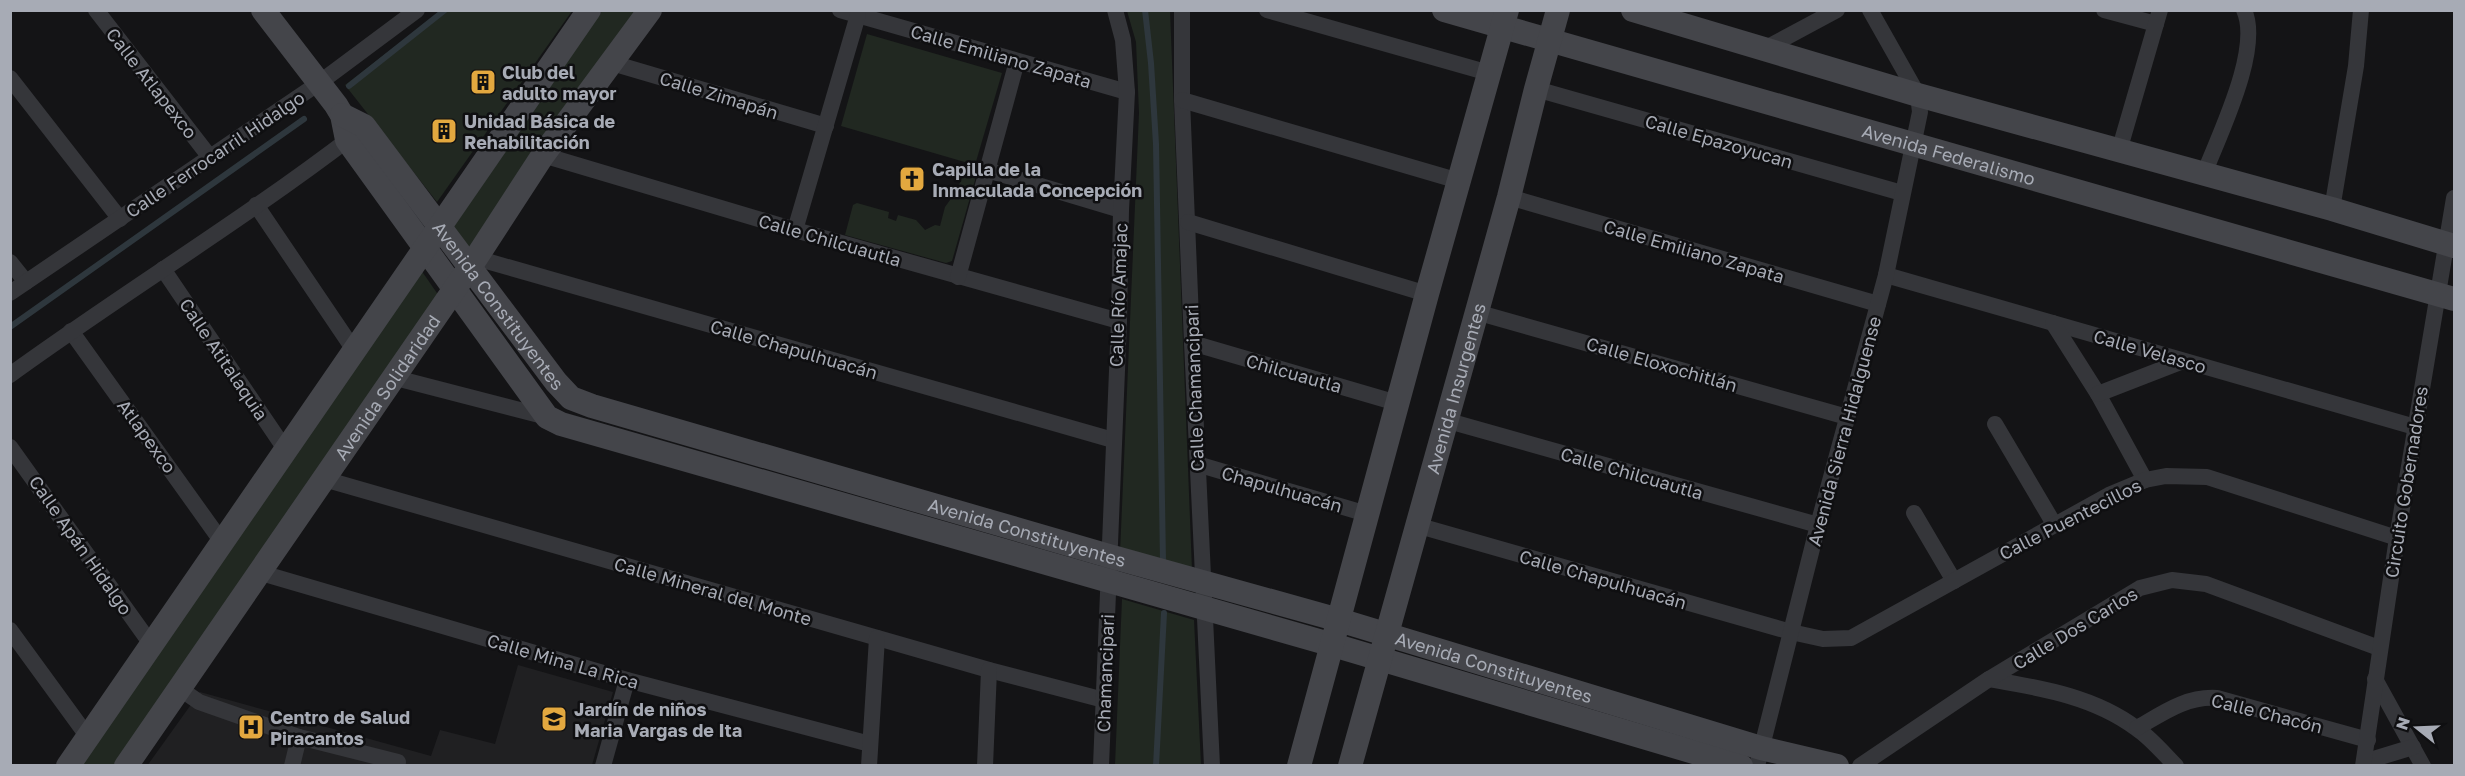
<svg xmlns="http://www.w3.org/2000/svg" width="2465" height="776" font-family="'Golos Text',sans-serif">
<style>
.built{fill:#202022}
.green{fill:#212821}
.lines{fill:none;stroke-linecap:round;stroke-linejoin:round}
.stream{stroke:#2e373d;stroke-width:6}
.street{stroke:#35363a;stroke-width:16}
.secondary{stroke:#44454a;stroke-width:24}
.labels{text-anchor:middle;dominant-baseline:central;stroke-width:5;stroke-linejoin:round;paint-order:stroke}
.street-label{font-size:18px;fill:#a7abb5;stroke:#0f0f11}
.poi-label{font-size:18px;font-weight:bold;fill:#a7abb5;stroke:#0f0f11;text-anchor:start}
</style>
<rect width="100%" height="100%" fill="#141416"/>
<path class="built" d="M518,665l95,27 -21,73 -445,1 53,-74 231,64 9,-26 55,14z"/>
<g class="green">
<path d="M441,11h131l-135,191 -92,-117z"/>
<path d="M602,11h36l-168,242 -18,-24z"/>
<path d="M1127,11h43l22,559 -72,-17 19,-440 -3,-71z"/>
<path d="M867,34l135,39 -27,92 -134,-39z"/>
<path d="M964,169l13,4 -25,88 -6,2 -101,-28 8,-30 4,-2 32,9 -1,6 8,3 2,-6 18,5 9,10 10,-5 5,1 5,-19 13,-18z"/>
<path d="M421,270l18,26 -322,469 -37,1z"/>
<path d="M1122,599l72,21 7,145h-86z"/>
</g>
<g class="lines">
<g class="stream">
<path d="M1145,10l6,53 5,81 7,417"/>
<path d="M349,86l96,-76"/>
<path d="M10,327l294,-208"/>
<path d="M1156,766l8,-153"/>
</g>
<g class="street">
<path d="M96,10l113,146"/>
<path d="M840,10l287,82"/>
<path d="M1182,10v90l10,243 20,423"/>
<path d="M1267,10l222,63"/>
<path d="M2104,10l52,14"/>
<path d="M1766,48l71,-38"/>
<path d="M612,63l214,63"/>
<path d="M10,78l110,141"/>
<path d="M1536,89l366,104"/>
<path d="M1182,100l277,81"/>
<path d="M2119,151l41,-141"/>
<path d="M543,155l252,75 324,91"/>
<path d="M987,170l134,40"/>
<path d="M2204,174c15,-39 58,-125 40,-164"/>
<path d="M1509,197l369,107"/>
<path d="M256,205l98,145"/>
<path d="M2332,209l24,-143 5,-56"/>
<path d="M1188,222l239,72"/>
<path d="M795,230l63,-215"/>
<path d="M476,258l637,182"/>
<path d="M10,262l16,20"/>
<path d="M163,269l122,180"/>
<path d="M1886,275l529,152"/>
<path d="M958,277l59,-216"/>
<path d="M10,293l309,-210 98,-73"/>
<path d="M1476,312l371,105"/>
<path d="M2053,323l45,71 47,86"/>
<path d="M71,331l151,211"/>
<path d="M1192,343l205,60"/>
<path d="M10,375c113,-82 233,-155 344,-240"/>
<path d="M392,377l155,40"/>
<path d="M2098,394l85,-33"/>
<path d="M1445,420l373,105"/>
<path d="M1995,424l59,100"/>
<path d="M10,447l141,197"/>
<path d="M1197,464l170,50"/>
<path d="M324,479l665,191 115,30"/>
<path d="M1914,513l40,68"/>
<path d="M1416,525l375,107 32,7 28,-1 258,-143 36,-15 21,-4 41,1 190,61"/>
<path d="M258,572l369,108 243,64"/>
<path d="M10,630l78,107"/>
<path d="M1989,679c51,9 104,17 147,49 15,10 27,25 40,38"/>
<path d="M2375,679l48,87"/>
<path d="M179,688l20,14 100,35 99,25 -1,4"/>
<path d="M2137,728c26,-15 49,-32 80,-30l151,42"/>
<path d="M2364,762l49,-15"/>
<path d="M292,766l7,-29"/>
<path d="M603,766l24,-86"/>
<path d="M869,766l8,-128"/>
<path d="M985,766l4,-96"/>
<path d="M1101,766l18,-445 2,-111 6,-118 -4,-52 -8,-30"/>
<path d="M1757,766l61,-241 68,-250 34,-163 -2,-17 -48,-85"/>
<path d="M1860,766l129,-87 151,-91 32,-8 34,4 173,64"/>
<path d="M2363,766l34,-228 57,-340"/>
</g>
<g class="secondary">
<path d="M263,10l73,95 6,10 5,25 200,277 14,7 772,221 408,121"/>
<path id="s1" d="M1444,10l1010,289"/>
<path d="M1633,10l285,85 414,114 122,37"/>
<path id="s2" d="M342,115l22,11 192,256 15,16 21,8 517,150 230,64 422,128 76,18"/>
<path d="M68,766l521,-756"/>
<path id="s3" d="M126,766l350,-508 67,-103 107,-145"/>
<path d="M1299,766l128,-472 80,-284"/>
<path id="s4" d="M1350,766l159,-569 27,-108 22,-79"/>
</g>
</g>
<defs>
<g id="building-square" transform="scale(1.35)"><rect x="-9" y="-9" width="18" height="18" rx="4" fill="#e3a83f" stroke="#0f0f11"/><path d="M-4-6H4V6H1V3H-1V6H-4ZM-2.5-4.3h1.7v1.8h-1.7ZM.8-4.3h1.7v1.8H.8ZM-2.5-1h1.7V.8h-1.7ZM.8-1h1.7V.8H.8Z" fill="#111"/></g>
<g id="church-square" transform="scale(1.35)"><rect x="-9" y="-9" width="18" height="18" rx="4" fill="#e3a83f" stroke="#0f0f11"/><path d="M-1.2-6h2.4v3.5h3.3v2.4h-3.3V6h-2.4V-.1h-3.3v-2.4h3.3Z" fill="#111"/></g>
<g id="school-square" transform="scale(1.35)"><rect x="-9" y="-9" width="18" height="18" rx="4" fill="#e3a83f" stroke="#0f0f11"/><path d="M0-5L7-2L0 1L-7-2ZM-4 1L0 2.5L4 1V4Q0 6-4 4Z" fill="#111"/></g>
<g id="hospital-square" transform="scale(1.35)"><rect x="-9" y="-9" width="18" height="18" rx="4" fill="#e3a83f" stroke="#0f0f11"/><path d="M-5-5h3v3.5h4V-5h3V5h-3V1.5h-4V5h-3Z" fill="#111"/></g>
</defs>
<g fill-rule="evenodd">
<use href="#building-square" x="483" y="82"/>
<use href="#building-square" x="444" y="131"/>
<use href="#church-square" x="912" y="179"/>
<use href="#school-square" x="554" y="719"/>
<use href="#hospital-square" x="251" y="727"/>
</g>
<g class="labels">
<g class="street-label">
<text transform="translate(1001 56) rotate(16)">Calle Emiliano Zapata</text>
<text transform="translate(152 83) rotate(52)">Calle Atlapexco</text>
<text transform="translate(719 95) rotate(17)">Calle Zimapán</text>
<text transform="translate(1719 141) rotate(16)">Calle Epazoyucan</text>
<text stroke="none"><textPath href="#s1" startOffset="525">Avenida Federalismo</textPath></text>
<text transform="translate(215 154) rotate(-34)">Calle Ferrocarril Hidalgo</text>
<text transform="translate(830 240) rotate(16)">Calle Chilcuautla</text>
<text transform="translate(1694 251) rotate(16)">Calle Emiliano Zapata</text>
<text transform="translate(1118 295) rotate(-88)">Calle Río Amajac</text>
<text stroke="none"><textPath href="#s2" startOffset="249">Avenida Constituyentes</textPath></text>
<text transform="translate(794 349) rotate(16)">Calle Chapulhuacán</text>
<text transform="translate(2150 351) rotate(16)">Calle Velasco</text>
<text transform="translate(224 359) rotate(56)">Calle Atitalaquia</text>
<text transform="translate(1662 364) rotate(16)">Calle Eloxochitlán</text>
<text transform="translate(1294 373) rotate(16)">Chilcuautla</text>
<text stroke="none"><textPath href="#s3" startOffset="460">Avenida Solidaridad</textPath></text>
<text transform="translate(1194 388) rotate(-92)">Calle Chamancipari</text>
<text stroke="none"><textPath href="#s4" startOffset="392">Avenida Insurgentes</textPath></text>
<text transform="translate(1844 431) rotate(-75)">Avenida Sierra Hidalguense</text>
<text transform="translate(147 436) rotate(54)">Atlapexco</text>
<text transform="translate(1632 473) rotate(16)">Calle Chilcuautla</text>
<text transform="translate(2406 482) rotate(-81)">Circuito Gobernadores</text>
<text transform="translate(1282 489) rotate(16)">Chapulhuacán</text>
<text transform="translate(2070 519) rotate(-27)">Calle Puentecillos</text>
<text stroke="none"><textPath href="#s2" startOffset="842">Avenida Constituyentes</textPath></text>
<text transform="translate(81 545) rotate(55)">Calle Apán Hidalgo</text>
<text transform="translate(1603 579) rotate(16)">Calle Chapulhuacán</text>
<text transform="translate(713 591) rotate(16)">Calle Mineral del Monte</text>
<text transform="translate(2075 628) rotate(-31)">Calle Dos Carlos</text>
<text transform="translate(563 661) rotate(16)">Calle Mina La Rica</text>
<text stroke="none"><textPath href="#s2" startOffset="1328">Avenida Constituyentes</textPath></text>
<text transform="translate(1105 673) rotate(-88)">Chamancipari</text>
<text transform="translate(2267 713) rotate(14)">Calle Chacón</text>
</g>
<g class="poi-label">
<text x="502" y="72">Club del<tspan x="502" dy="21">adulto mayor</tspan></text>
<text x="464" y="121">Unidad Básica de<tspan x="464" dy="21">Rehabilitación</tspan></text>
<text x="932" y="169">Capilla de la<tspan x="932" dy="21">Inmaculada Concepción</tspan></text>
<text x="574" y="709">Jardín de niños<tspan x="574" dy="21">Maria Vargas de Ita</tspan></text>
<text x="270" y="717">Centro de Salud<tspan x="270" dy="21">Piracantos</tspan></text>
</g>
</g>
<rect width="2465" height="776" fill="none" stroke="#a7abb5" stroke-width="24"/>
<g transform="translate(2417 728) rotate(288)" stroke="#0f0f11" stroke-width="4.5" paint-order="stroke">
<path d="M0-4.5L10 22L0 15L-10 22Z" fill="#a7abb5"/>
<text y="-9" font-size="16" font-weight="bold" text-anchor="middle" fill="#a7abb5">N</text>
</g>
</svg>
